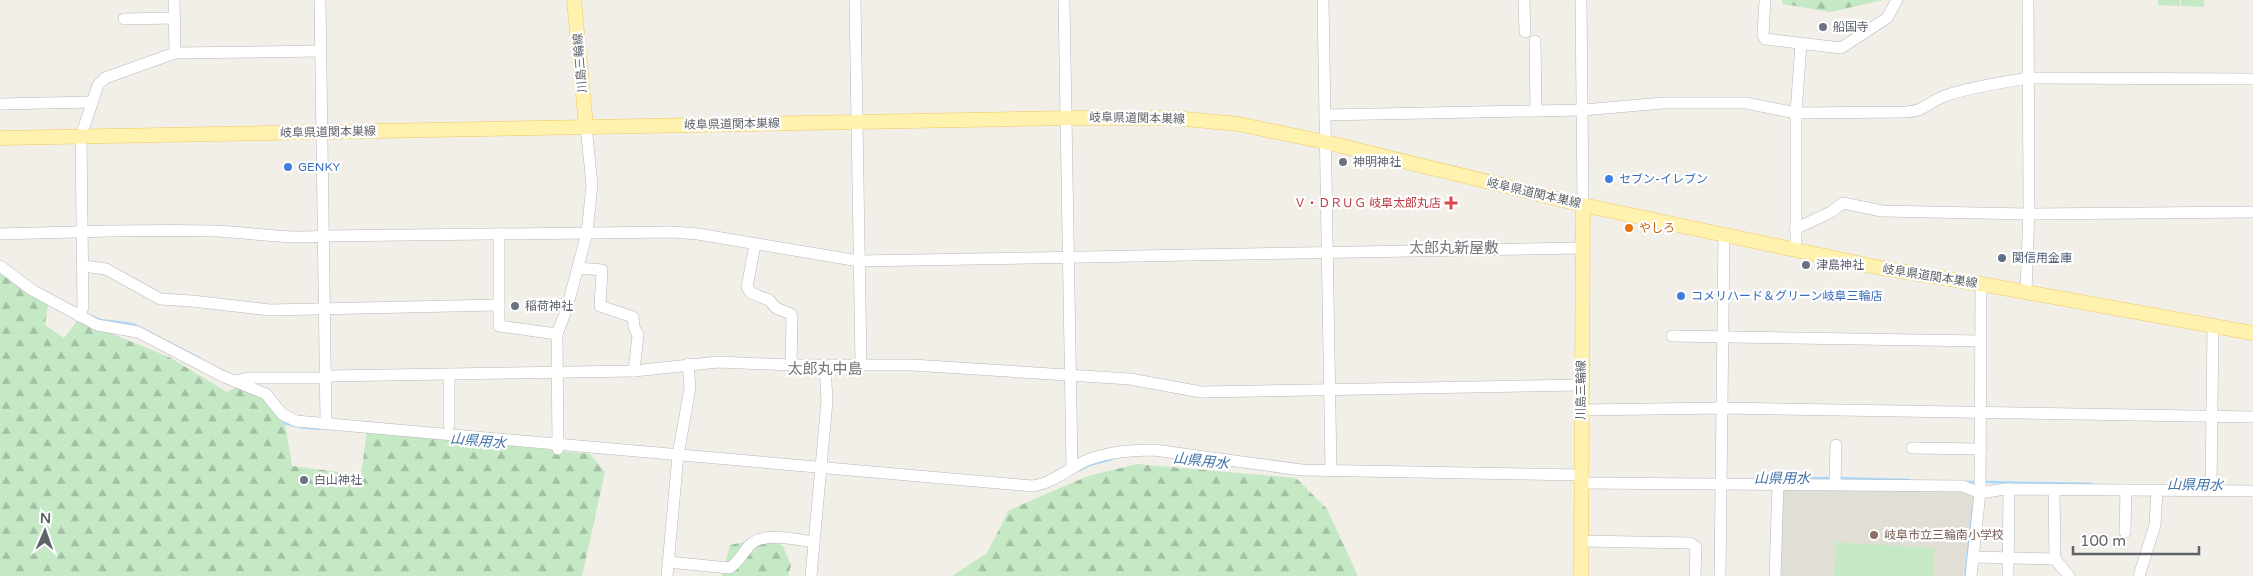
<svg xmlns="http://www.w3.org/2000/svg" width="2253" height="576" font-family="'Varela Round','Noto Sans JP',sans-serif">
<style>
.education{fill:#e1ded6}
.forest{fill:url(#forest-firs)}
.pitch{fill:#c5e8c5}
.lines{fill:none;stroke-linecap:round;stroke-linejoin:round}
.stream{stroke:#aadaff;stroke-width:2.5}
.minor-casing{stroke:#b5b8bc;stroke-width:12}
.major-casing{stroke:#f2c960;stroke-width:15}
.minor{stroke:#fff;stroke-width:11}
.major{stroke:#fff2af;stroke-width:14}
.worship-dot{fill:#6b7280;stroke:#fff;stroke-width:2}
.shop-dot{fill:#3f7fe0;stroke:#fff;stroke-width:2}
.health-dot{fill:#e0444e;stroke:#fff;stroke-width:2}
.food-dot{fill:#e8710a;stroke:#fff;stroke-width:2}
.service-dot{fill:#5c6f8a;stroke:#fff;stroke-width:2}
.education-dot{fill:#8d6e63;stroke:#fff;stroke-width:2}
.labels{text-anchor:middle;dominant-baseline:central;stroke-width:4.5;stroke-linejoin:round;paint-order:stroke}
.worship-label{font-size:12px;fill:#5b616d;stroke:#fff;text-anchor:start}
.street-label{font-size:12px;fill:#5f6368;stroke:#fff}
.shop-label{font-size:12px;fill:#366cbe;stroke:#fff;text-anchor:start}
.health-label{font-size:12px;fill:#be3a42;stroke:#fff;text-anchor:end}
.food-label{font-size:12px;fill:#c56008;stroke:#fff;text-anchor:start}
.service-label{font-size:12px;fill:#4e5e75;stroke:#fff;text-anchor:start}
.education-label{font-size:12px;fill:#785e54;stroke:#fff;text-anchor:start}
.water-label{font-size:14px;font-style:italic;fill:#4174aa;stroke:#fff}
.quarter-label{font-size:15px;fill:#70757a;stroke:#fff}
</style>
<defs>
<pattern id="forest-firs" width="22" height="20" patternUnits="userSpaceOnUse" patternTransform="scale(1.25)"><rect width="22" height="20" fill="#c5e8c5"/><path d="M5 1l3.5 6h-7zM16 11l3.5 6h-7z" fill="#a3c0a4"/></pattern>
</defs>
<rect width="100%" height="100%" fill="#f1efe8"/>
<path class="education" d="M1782,485l186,4 6,5 -11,82h-185z"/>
<g class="forest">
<path d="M1782,0h101l-53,12 -47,-8z"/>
<path d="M0,265l49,33 -4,27 19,13 14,-18 91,37 58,35 22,-11 25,18 12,29 6,38 69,9 6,-44 223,23 15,18 -23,104h-582z"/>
<path d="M1137,464l159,14 31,31 31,67h-406l35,-23 22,-43 79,-34z"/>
<path d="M765,537l18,9 8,19 -3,11h-66l8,-31z"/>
</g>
<g class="pitch">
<path d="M2158,0h22v6l-22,-1z"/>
<path d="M2181,0h23v7l-23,-1z"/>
<path d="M1836,542l98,6 -1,28h-99z"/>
</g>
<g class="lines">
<g class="stream">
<path d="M93,317l7,3 33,4 68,35"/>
<path d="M284,423l11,3"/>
<path d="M300,427l19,2"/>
<path d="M1080,470l10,-5 22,-6"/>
<path d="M1839,478l70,2"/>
<path d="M1767,479l64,-1"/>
<path d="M1964,482h11"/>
<path d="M1986,482l106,2"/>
<path d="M1965,576l8,-69"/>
</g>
<g class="minor-casing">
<g id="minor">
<path d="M320,0l6,424"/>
<path d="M855,0l6,365"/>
<path d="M1064,0l8,467"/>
<path d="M1323,0l8,471"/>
<path d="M1524,0l1,32"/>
<path d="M1581,0l2,205"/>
<path d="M1765,0l-2,35 2,4 76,9 46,-30 10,-18"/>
<path d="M124,19l51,-1"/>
<path d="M1535,41l1,70"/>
<path d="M175,53l146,-2"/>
<path d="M0,104l92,-2"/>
<path d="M1325,115l258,-5 80,-7h83l50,10 111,-1c17,-1 21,-9 35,-15 22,-9 62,-15 86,-19l225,1"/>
<path d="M1795,229l36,-17 12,-9 39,8 145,3 226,-2"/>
<path d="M0,234c71,-2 142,-5 213,-3 37,1 73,9 110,5l349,-4 26,2 161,27 723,-13"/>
<path d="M499,234v92l58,8"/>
<path d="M755,245l-8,42 4,6 18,7 7,8 15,6 1,4 -1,47"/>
<path d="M1796,250v-137l5,-69"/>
<path d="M0,266l32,24 65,35 41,7 84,44 44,18 16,20 14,7 736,65c19,-2 36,-17 53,-25 21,-9 46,-11 69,-11l148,20 279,5"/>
<path d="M83,266l23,3 54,30 32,2 78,9 229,-5"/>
<path d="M578,268l24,2 -2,36 33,11 1,10 4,8 -4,36"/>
<path d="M2026,292l3,-83 -1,-209"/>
<path d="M79,316l4,-9 -2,-171 17,-51 7,-7 70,-25 -1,-53"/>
<path d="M1672,336l309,5"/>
<path d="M449,374v51"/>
<path d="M326,376l308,-5 84,-9 73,3h121l218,14 71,13 380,-7"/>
<path d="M235,381l13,-3h78"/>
<path d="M1582,410l140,-2 531,9"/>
<path d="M1912,448l69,1"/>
<path d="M558,449l-1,-115 10,-26 20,-75 5,-48 -6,-59"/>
<path d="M1581,483l382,3 17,7 25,-4 248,2"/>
<path d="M1835,484l1,-39"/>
<path d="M2054,489l1,70"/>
<path d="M2211,490l2,-164"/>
<path d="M2125,532l1,-42"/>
<path d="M1581,541l109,2 6,4 -1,29"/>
<path d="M1973,557l82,2 14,17"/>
<path d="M668,562l61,6c9,-4 14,-16 21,-23 14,-14 47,-5 64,-3"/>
<path d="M667,576l11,-121 12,-67 -2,-24"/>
<path d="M811,576l16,-175 -2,-36"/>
<path d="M1720,576l4,-341"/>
<path d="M1775,576l3,-92"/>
<path d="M1971,576l9,-83 1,-209"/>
<path d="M2008,576l1,-87"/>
<path d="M2139,576l16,-51 2,-35"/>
</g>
</g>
<g class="major-casing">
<g id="major">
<path d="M574,0l12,126"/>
<path d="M0,138l1065,-20h109l64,6 87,18 258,63 298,63 100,16 272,49"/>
<path d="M1581,576l2,-371"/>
</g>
</g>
<use href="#minor" class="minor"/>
<use href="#major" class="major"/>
</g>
<g class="worship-dot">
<circle cx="1823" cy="27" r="5"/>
<circle cx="1343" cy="162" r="5"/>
<circle cx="1806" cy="265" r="5"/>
<circle cx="515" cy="306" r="5"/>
<circle cx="304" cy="480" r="5"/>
</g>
<g class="shop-dot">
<circle cx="288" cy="167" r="5"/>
<circle cx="1609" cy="179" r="5"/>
<circle cx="1681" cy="296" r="5"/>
</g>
<path class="health-dot" d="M1448.5 195.5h5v5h5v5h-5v5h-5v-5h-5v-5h5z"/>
<circle class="food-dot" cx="1629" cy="228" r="5"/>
<circle class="service-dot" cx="2002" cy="258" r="5"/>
<circle class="education-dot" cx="1874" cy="535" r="5"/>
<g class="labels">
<g class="worship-label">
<text x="1833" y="27">船国寺</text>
<text x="1353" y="162">神明神社</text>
<text x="1816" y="265">津島神社</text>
<text x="525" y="306">稲荷神社</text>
<text x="314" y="480">白山神社</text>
</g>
<g class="street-label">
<text transform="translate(580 63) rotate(-95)">川島三輪線</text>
<text transform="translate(1137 118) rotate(1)">岐阜県道関本巣線</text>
<text transform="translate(732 124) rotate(-1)">岐阜県道関本巣線</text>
<text transform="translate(328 132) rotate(-1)">岐阜県道関本巣線</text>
<text transform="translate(1534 193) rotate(13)">岐阜県道関本巣線</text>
<text transform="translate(1930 276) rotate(9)">岐阜県道関本巣線</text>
<text transform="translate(1581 390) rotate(-90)">川島三輪線</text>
</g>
<g class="shop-label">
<text x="298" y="167">GENKY</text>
<text x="1619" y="179">セブン-イレブン</text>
<text x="1691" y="296">コメリハード＆グリーン岐阜三輪店</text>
</g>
<g class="health-label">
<text x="1441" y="203">Ｖ・ＤＲＵＧ 岐阜太郎丸店</text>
</g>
<g class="food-label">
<text x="1639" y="228">やしろ</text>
</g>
<g class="service-label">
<text x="2012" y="258">関信用金庫</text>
</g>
<g class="education-label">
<text x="1884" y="535">岐阜市立三輪南小学校</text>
</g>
<g class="water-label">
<text transform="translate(478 441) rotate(5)">山県用水</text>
<text transform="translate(1201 461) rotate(6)">山県用水</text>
<text x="1782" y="478">山県用水</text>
<text transform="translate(2195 485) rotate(1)">山県用水</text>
</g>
<g class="quarter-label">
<text x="1454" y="248">太郎丸新屋敷</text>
<text x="825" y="369">太郎丸中島</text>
</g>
</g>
<g transform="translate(45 531) rotate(2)" stroke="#ffffff" stroke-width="4" paint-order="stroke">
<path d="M0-4L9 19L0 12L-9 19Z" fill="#5f6368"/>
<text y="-8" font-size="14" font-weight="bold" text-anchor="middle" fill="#5f6368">N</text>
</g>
<path d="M2073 546v8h126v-8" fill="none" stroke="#5f6368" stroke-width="2.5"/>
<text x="2080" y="546" font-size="15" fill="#5f6368" stroke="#ffffff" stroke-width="4" paint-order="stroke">100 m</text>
</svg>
